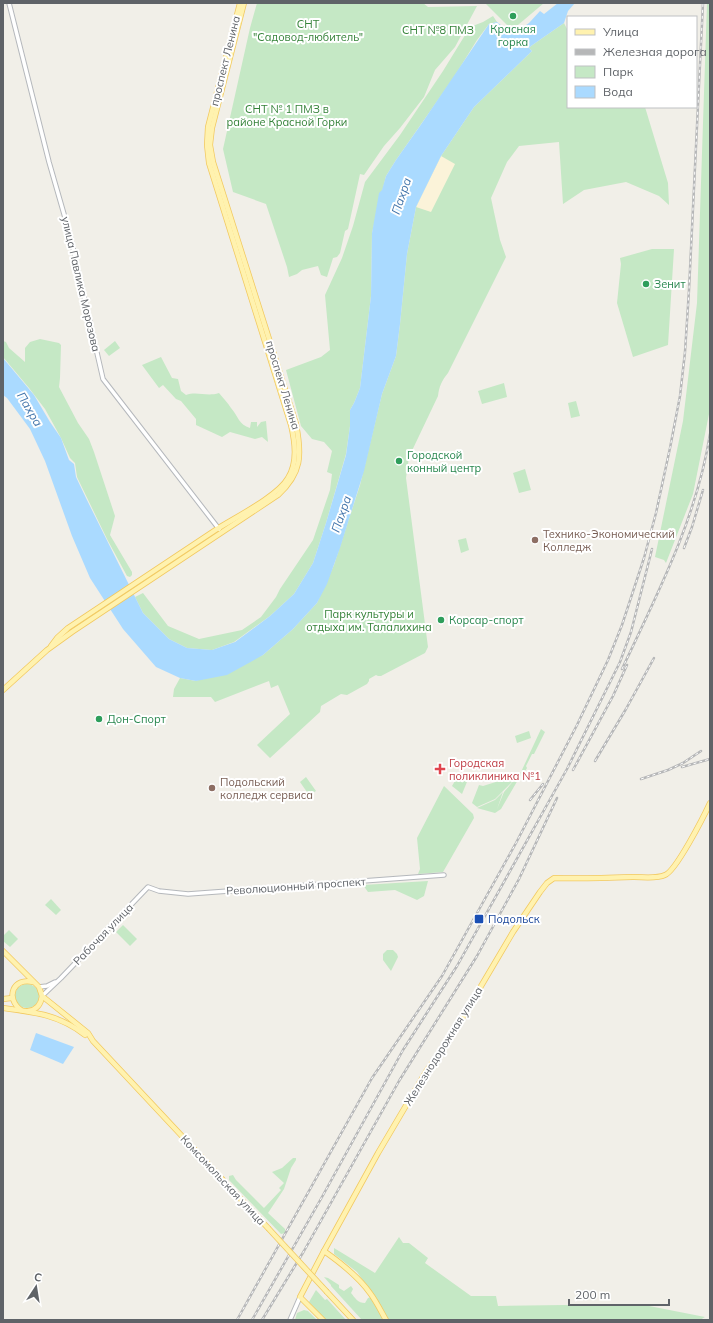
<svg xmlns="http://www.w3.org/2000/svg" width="713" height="1323" font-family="Mulish,sans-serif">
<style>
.green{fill:#c5e8c5}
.sand{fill:#fbf3d9}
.water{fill:#aadaff}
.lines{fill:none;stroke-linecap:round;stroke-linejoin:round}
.minor-casing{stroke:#b5b8bc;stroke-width:5.5}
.major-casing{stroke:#f2c960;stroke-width:6}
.minor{stroke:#fff;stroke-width:3.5}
.major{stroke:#fff2af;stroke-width:4.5}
.rail-casing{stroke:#b6b7b8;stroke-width:2.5}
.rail{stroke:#fff;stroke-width:1;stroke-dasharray:3;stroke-linecap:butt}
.major-bridge-casing{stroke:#f2c960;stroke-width:6;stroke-linecap:butt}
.major-bridge{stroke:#fff2af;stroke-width:4.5}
.leisure-dot{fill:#2e9e5b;stroke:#fff;stroke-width:1.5}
.education-dot{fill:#8d6e63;stroke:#fff;stroke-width:1.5}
.health-dot{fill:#e0444e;stroke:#fff;stroke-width:1.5}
.transit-dot{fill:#1a4fb4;stroke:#fff;stroke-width:1.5}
.labels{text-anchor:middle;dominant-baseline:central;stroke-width:4;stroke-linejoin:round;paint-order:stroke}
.park-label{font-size:11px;fill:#348238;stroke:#fff}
.leisure-label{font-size:11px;fill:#27864d;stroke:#fff;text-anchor:start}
.street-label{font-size:11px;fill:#5f6368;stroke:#fff}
.education-label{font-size:11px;fill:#785e54;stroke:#fff;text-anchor:start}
.health-label{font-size:11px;fill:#be3a42;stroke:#fff;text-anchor:start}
.transit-label{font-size:11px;fill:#164399;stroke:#fff;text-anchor:start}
.water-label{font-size:12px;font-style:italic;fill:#4174aa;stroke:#fff}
</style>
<rect width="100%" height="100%" fill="#f1efe8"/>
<g class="green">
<path d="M257,3h166l5,4 49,-1 -22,41 -20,23 -11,27 -24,31 -16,18 -20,29 -4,-1 -12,55 -3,2 -5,22 -3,4 -4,1 -6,19 -6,-2 -3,-9 -16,4 -5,4 -8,3 -2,-10 -21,-63 -33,-12 -10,-43 27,-121z"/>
<path d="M485,3h59l-32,27z"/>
<path d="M707,3h3v406l-17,85 -27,69 -2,-3 -9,-3 28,-136 14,-118z"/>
<path d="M493,16l4,6 -8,2 -12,16 -23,37 -58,83 -10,16 -14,57 -1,63 -11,92 -6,15 -4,7v16l-4,28 -20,69 -13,40 -19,31 -24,22 -36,26 -22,8 -25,-2 -18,-9 -26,-26 -8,-16 8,-4 25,33 31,13 43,-9 19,-13 15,-20 4,-8 33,-49 17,-50 2,-16 -5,-2 5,-21 -8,-9 -12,-3 -11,-13 -15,-56 35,-13 9,-7 -5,-55 17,-37 11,-32 12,-44 35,-47 43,-64 27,-44 13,-5z"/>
<path d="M564,23l4,8v76h77l23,76 1,22 -10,-9 -33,-14 -42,8 -21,14 -4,-62 -40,4 -12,16 -16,36 9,42 6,17 -58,116c-6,7 -9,14 -10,23l-29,61 -3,21 22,169 -3,6 -44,23h-3l-2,-1 -7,4v2l-2,3 -20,11 -6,-1 -20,12 -1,6 -50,46 -13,-13 33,-31 -12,-29 -7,3 -2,-7 -54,21 -4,-5h-38l1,-8 6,-11 16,3 67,-26 30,-26 24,-26 17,-38 26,-80 22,-91 14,-38 4,-32 7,-70 9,-47 25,-51 33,-49 58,-56 -3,-3 2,-2z"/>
<path d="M652,249h22l-6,96 -35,12 -16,-54 4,-39 -1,-6z"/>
<path d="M40,339l19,4 2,2 -1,33 -1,9 19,36 11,16 5,13 21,64 -5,19 22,37v3l-2,2 -3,-1 -20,-37 -30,-62 -2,-14 -5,-5 -9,-20 -16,-29 -16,-21 -26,-31v-16l3,1 3,6 16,14v-14l5,-6z"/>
<path d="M115,341l5,7 -11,8 -5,-6z"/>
<path d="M161,357l11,21 6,1 3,12 5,4c11,-4 21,2 33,-2 4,5 9,10 12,15 7,8 8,17 19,20l1,-6h6v5l4,-5 5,-1 2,21 -6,-5 -7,2 -25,-7 -8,5 -26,-12v-6l-15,-18 -5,-2 -13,-14 -4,3 -17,-23z"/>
<path d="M504,383l3,14 -25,7 -4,-13z"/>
<path d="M576,401l4,15 -9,2 -3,-15z"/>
<path d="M525,469l6,21 -12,3 -6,-20z"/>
<path d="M466,538l3,12 -8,3 -3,-13z"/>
<path d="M541,729l4,3 -11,22h-2l-6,12 1,2 -3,5h-2l-21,36 -6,4 -18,-5 18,-8 8,-8 -6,17 7,-17 11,-13 -20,20 -18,8 -5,-4 7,-18 4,1 32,-10 2,1 4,-5z"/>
<path d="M529,731l2,7 -14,5 -2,-7z"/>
<path d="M459,774l10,3 -7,17 -10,-8z"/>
<path d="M306,777l10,14 -7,4 -9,-13z"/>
<path d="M444,786l29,28 1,4 -31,54 -25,2 2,-5 -3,-31z"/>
<path d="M428,881l-4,15 -7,4 -22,-10 -27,2 -5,-7z"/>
<path d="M51,899l10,11 -5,5 -11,-10z"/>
<path d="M123,925l14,14 -7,7 -14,-14z"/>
<path d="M9,930l9,9 -8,8 -7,-6v-5z"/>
<path d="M387,950h6l4,4 1,3 -7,14 -8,-11v-6z"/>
<circle cx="27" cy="996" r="12"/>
<path d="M293,1158h3v2l-5,8 -7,21 -16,24 17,16v4l-4,1 -52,-54v-4l4,-1 3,5 28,28 17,-18 -2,-2 5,-5 -12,-11 10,-4z"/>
<path d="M399,1237l4,6h6l19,15 -3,5 46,33h25l2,10 141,-2 66,13 -5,3h-313l-11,-21 -19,-27 -23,-18v-6l41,25z"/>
<path d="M324,1277l4,1 11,7v3l5,3 7,-5 2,3 -2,4c4,5 7,10 14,10l3,-5 3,-1 13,23h-22l-31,-34v-1z"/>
<path d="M316,1290l9,10 2,-1 19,21h-20l-17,-18z"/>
<path d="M304,1310l4,1 9,9h-22l2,-7z"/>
</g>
<path class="sand" d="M441,156l14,8 -24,48 -15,-5z"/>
<g class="water">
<path d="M558,3h17l-7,8 -4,12 -33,23 -2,2 3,3 -58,56 -33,49 -25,51 -9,47 -7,70 -4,32 -14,38 -18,77 -24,77 -13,36 -10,19 -24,26 -30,26 -36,20 -31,6 -16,-3 -24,-11 -33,-38 -33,-51 -18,-42 -27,-75 -15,-32 -23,-31 -4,-3v-37l31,37 16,27 11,16 8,22 5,4 2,13 10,21 57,115 26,26 18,9 25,2 23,-8 35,-26 24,-22 19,-31 13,-40 20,-68 4,-29v-16l4,-7 6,-15 11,-92 1,-63 7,-40 3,-3 4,-14 10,-16 26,-37 67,-99 8,-2 14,11h3l3,2 5,-5v-2l7,-5 11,-12 4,3z"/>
<path d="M36,1033l38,14 -11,17 -33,-14z"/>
</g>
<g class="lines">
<g class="minor-casing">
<g id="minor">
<path d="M9,3l40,159 21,73 33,144 116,150"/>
<path d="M39,987l8,-1 8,-4"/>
<path d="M42,996l19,-18 87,-91 11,4 29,3 256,-19"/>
<path d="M290,1320l10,-23"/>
</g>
</g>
<g class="major-casing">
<g id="major">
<path d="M51,646l6,-8 11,-10c50,-33 99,-66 149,-99 19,-12 61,-33 71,-51 10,-16 7,-36 3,-53l-82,-262 -2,-18 1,-18 32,-124"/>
<path d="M3,690l44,-40 25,-18 206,-137c24,-22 24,-40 18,-71l-83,-262 -3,-17 2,-17 32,-125"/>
<path d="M3,951l36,36 3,9 46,37 5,8 175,187"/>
<path d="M3,999l9,-1"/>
<path d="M3,1008c31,4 57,7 82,27"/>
<path d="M21,1010c-16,-12 -8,-33 12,-28"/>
<path d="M28,1011c9,-1 13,-7 14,-15"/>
<path d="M324,1251c17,12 34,25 46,42 6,8 11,18 16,27"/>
<path d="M327,1292l26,28"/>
<path d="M323,1320l-23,-23 24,-46 54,-98 49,-83 21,-28 65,-110 27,-40 7,-9 7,-5c27,1 53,0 80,-1 10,0 22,2 31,-2 11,-4 39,-59 45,-72"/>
</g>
</g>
<use href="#minor" class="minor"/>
<use href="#major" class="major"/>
<g class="rail-casing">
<g id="rail">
<path d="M684,548l8,-21 11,-37"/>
<path d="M622,669c36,-76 75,-152 88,-235"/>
<path d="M595,761l31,-52 28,-51"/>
<path d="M682,767l28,-8"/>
<path d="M573,770l40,-74 14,-31"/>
<path d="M641,779l27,-9 15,-7 18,-12"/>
<path d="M530,800l13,-16"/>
<path d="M237,1320l135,-242 70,-102 74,-133 61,-118 31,-65 14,-35 22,-67 12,-45 14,-65 10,-52 5,-44 4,-62 14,-287"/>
<path d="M252,1320l70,-123 81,-147 54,-84 110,-197 53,-107 11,-30 21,-83"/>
<path d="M262,1320l42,-69 95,-170 78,-125 42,-77 38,-81"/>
</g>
</g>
<use href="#rail" class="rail"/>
<g class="major-bridge-casing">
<path id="major-bridge" d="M268,1228l59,64"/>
</g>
<use href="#major-bridge" class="major-bridge"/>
</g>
<g class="leisure-dot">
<circle cx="513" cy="16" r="4"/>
<circle cx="646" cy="284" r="4"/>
<circle cx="399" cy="461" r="4"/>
<circle cx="441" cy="620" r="4"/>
<circle cx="99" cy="719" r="4"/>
</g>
<g class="education-dot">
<circle cx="535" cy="540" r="4"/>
<circle cx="212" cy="788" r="4"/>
</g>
<path class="health-dot" d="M438 763h4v4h4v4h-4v4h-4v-4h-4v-4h4z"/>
<rect class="transit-dot" x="474" y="914" width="10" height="10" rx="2"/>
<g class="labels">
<g class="park-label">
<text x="308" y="24">СНТ<tspan x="308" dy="13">"Садовод-любитель"</tspan></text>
<text x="438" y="30">СНТ №8 ПМЗ</text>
<text x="287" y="109">СНТ № 1 ПМЗ в<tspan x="287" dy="13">районе Красной Горки</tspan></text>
<text x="369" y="614">Парк культуры и<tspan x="369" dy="13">отдыха им. Талалихина</tspan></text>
</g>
<g class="leisure-label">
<text x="513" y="29" text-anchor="middle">Красная<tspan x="513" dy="13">горка</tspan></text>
<text x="654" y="284">Зенит</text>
<text x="407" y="455">Городской<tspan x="407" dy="13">конный центр</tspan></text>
<text x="449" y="620">Корсар-спорт</text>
<text x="107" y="719">Дон-Спорт</text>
</g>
<g class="street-label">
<text transform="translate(225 61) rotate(-76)">проспект Ленина</text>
<text transform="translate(81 284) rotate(77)">улица Павлика Морозова</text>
<text transform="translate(283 385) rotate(73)">проспект Ленина</text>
<text transform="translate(296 886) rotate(-4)">Революционный проспект</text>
<text transform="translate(103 934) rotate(-46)">Рабочая улица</text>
<text transform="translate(443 1046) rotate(-58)">Железнодорожная улица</text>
<text transform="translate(223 1180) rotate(47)">Комсомольская улица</text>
</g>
<g class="education-label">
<text x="543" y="534">Технико-Экономический<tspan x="543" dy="13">Колледж</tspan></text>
<text x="220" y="782">Подольский<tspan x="220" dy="13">колледж сервиса</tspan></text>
</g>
<g class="health-label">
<text x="449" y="763">Городская<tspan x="449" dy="13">поликлиника №1</tspan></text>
</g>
<g class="transit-label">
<text x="488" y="919">Подольск</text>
</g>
<g class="water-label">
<text transform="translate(401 196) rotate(-71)">Пахра</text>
<text transform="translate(30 409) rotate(59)">Пахра</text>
<text transform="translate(341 514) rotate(-71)">Пахра</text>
</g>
</g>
<rect width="713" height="1323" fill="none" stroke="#5f6368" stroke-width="8"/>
<rect x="567" y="16" width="130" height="92" fill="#ffffff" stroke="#bfc1c3"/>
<rect x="575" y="29" width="20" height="6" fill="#fff2af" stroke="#bfc1c3"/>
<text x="603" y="36" font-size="12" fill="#5f6368">Улица</text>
<rect x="575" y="49" width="20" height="6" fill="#b6b7b8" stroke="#bfc1c3"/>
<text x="603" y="56" font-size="12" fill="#5f6368">Железная дорога</text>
<rect x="575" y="66" width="20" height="12" fill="#c5e8c5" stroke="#bfc1c3"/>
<text x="603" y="76" font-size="12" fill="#5f6368">Парк</text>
<rect x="575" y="86" width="20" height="12" fill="#aadaff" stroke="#bfc1c3"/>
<text x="603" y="96" font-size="12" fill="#5f6368">Вода</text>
<g transform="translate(36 1287) rotate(12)" stroke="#ffffff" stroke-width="3" paint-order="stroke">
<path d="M0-3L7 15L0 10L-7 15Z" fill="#5f6368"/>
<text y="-6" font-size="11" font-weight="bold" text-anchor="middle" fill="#5f6368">С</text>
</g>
<path d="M569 1299v6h100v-6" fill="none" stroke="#5f6368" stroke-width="2"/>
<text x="575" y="1299" font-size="12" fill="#5f6368" stroke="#ffffff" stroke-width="3" paint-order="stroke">200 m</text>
</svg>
